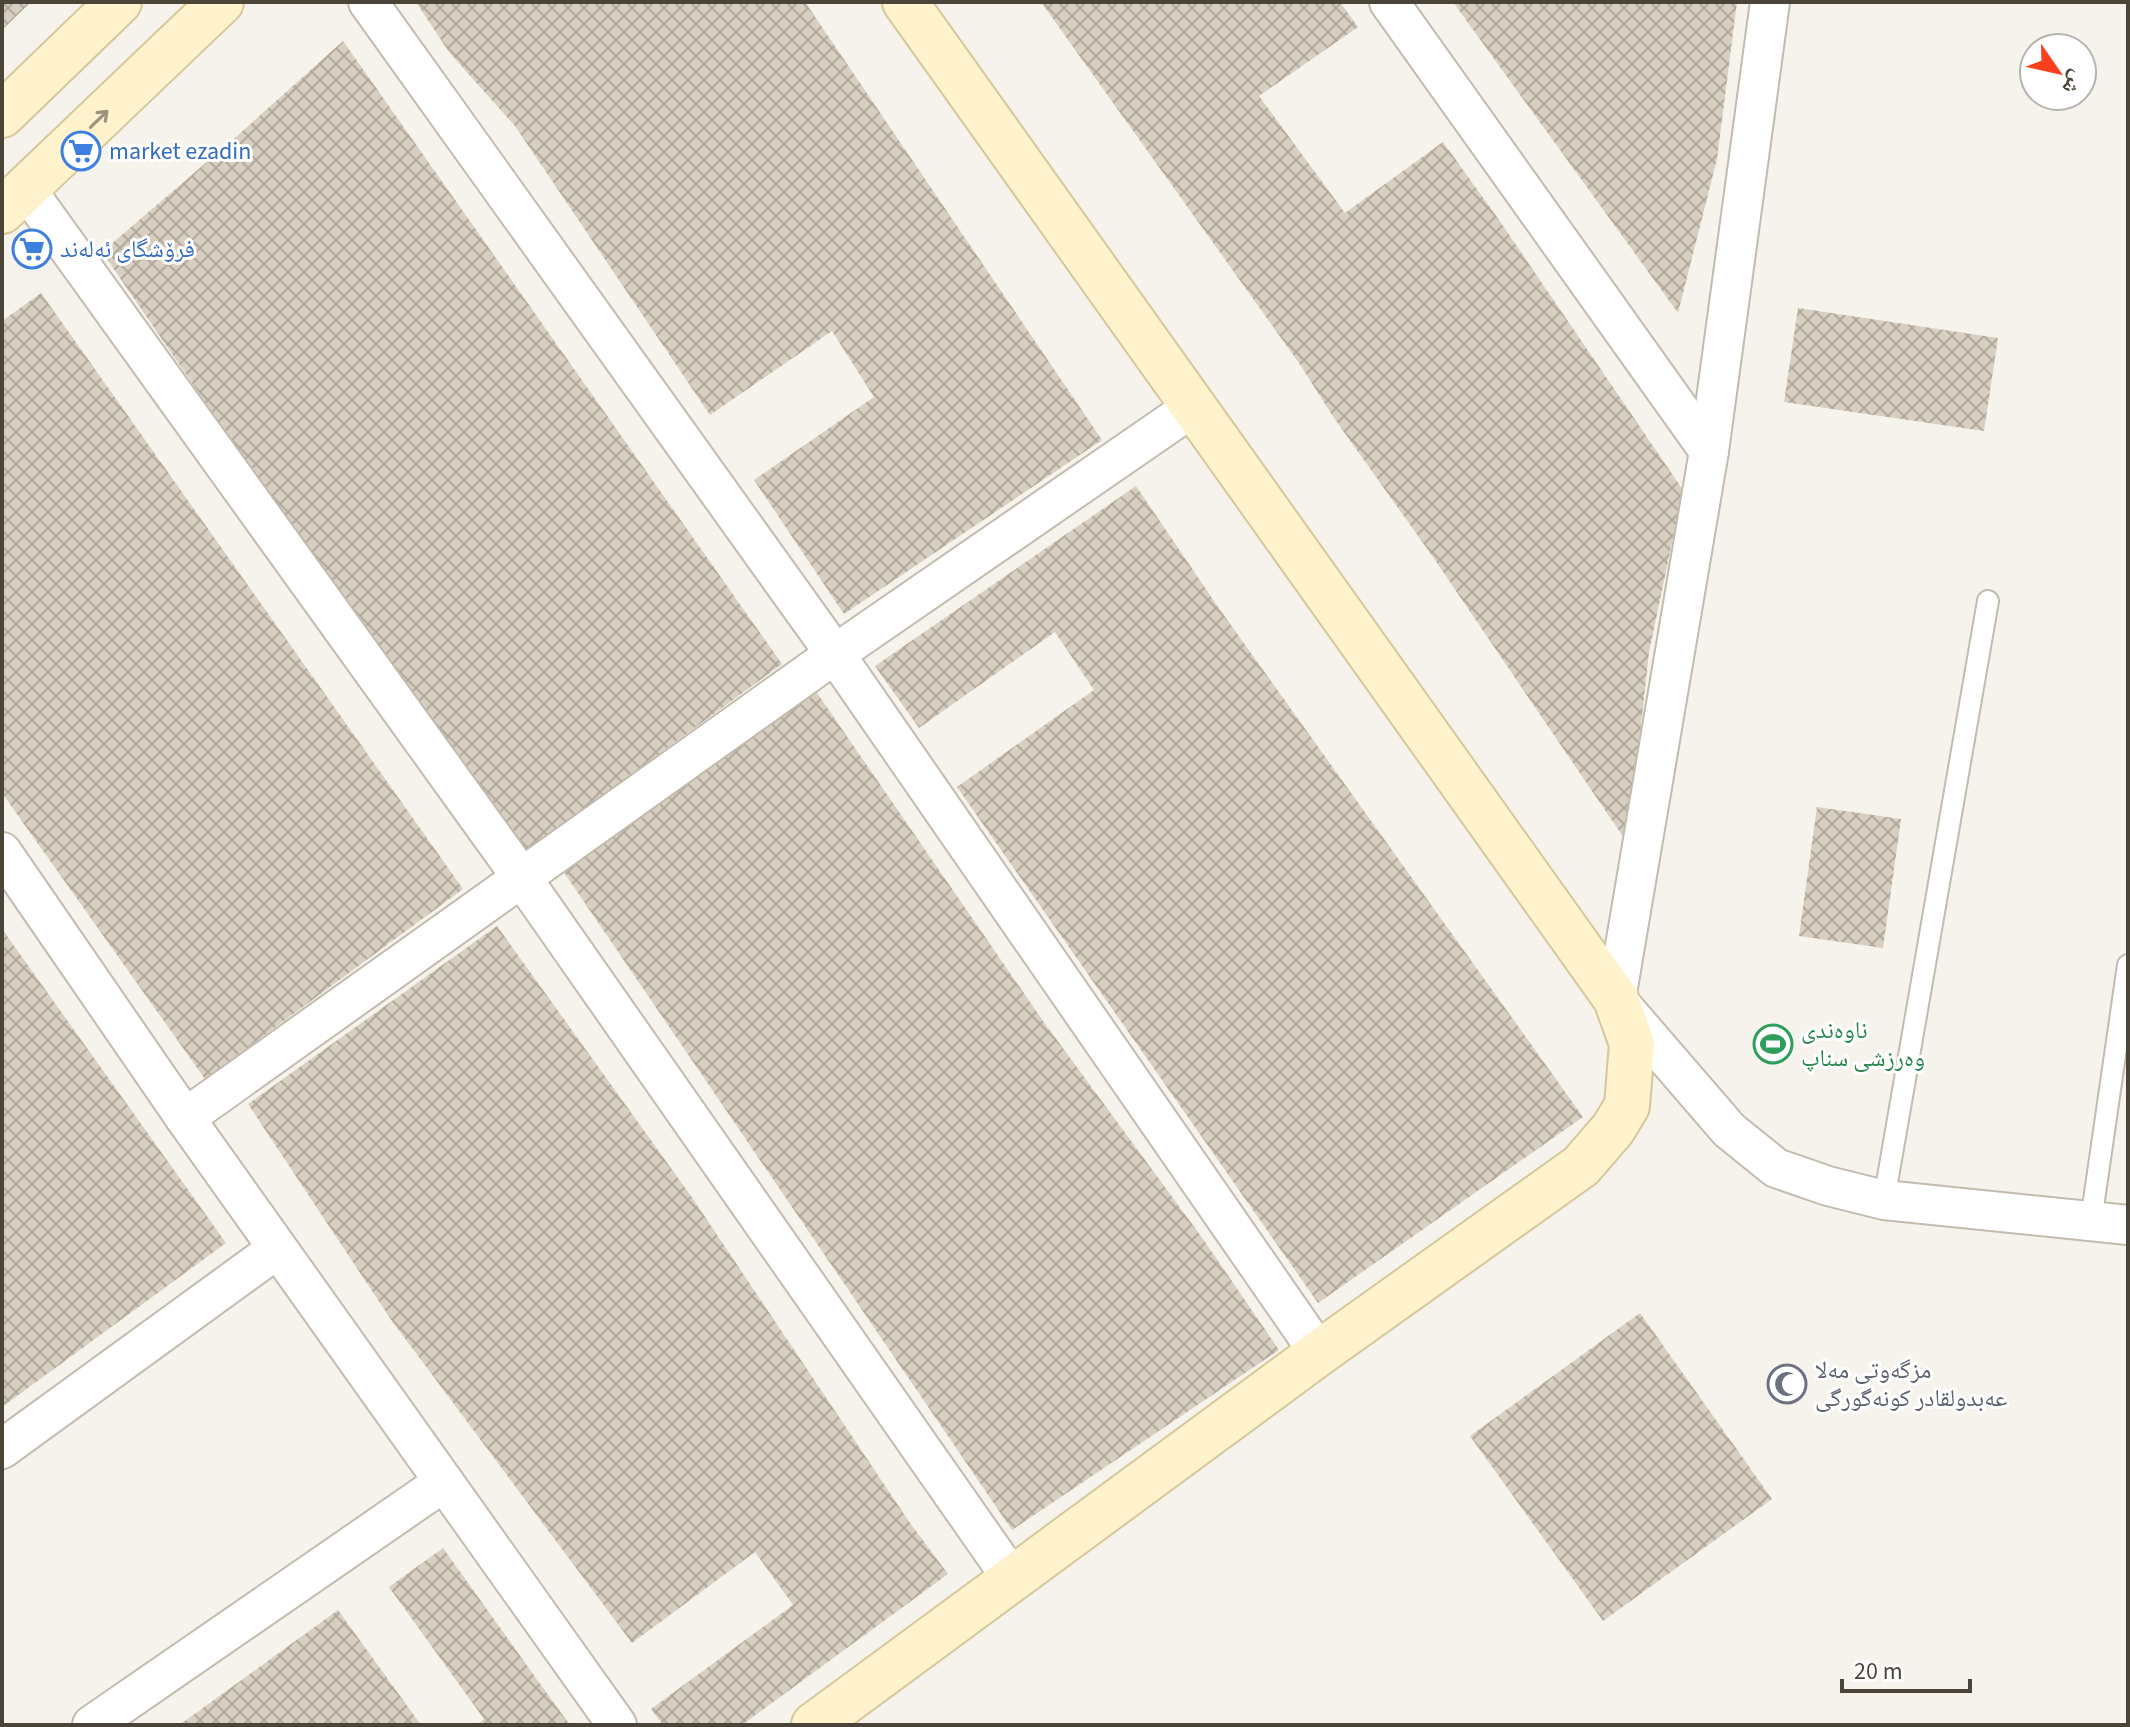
<svg xmlns="http://www.w3.org/2000/svg" width="2130" height="1727" font-family="'Source Sans 3','Noto Naskh Arabic',sans-serif">
<style>
.building{fill:url(#building-cross-hatch)}
.lines{fill:none;stroke-linecap:round;stroke-linejoin:round}
.lane-casing{stroke:#c2bbae;stroke-width:24}
.street-casing{stroke:#c2bbae;stroke-width:42}
.secondary-casing{stroke:#d6c79b;stroke-width:48}
.lane{stroke:#fff;stroke-width:20}
.street{stroke:#fff;stroke-width:38}
.secondary{stroke:#fff3cd;stroke-width:44}
.oneway{stroke:#9c937c}
.labels{text-anchor:middle;dominant-baseline:central;stroke-width:6;stroke-linejoin:round;paint-order:stroke}
.shop-label{font-size:24px;fill:#366cbe;stroke:#fff;text-anchor:start}
.leisure-label{font-size:24px;fill:#27864d;stroke:#fff;text-anchor:start}
.worship-label{font-size:24px;fill:#5b616d;stroke:#fff;text-anchor:start}
</style>
<defs>
<pattern id="building-cross-hatch" width="8" height="8" patternUnits="userSpaceOnUse" patternTransform="scale(2)"><rect width="8" height="8" fill="#d8cfc1"/><path d="M0 0l8 8M0 8l8-8" fill="none" stroke="#b1aa9e"/></pattern>
</defs>
<rect width="100%" height="100%" fill="#f6f3ec"/>
<g class="building">
<path d="M2,2h29l-29,28z"/>
<path d="M416,2h389l297,438 -258,174 -90,-134 120,-83 -42,-66 -122,84 -195,-289 -66,-74z"/>
<path d="M1041,2h299l18,25 -99,69 86,117 98,-71 56,78 184,270 -34,162 -21,192 -195,-287 -99,-139 -35,-55z"/>
<path d="M1453,2h284l-20,157 -39,154z"/>
<path d="M343,41l439,623 -256,187 -272,-378 -152,-221 134,-115z"/>
<path d="M41,293l422,596 -258,190 -203,-286v-472z"/>
<path d="M1798,308l200,30 -14,93 -200,-29z"/>
<path d="M1136,486l82,121 365,510 -265,186 -361,-516 137,-97 -39,-58 -136,96 -44,-62z"/>
<path d="M815,690l228,331 160,218 76,111 -267,180 -451,-662z"/>
<path d="M1817,807l84,12 -18,129 -84,-12z"/>
<path d="M497,926l194,270 219,327 38,51 -206,151h-79l-12,-16 142,-104 -38,-53 -123,91 -240,-322 -144,-217z"/>
<path d="M2,929l224,314 -224,164z"/>
<path d="M1640,1313l132,186 -169,122 -133,-185z"/>
<path d="M443,1548l95,133 32,44h-93l7,-6 -95,-132z"/>
<path d="M338,1610l83,115h-242l10,-7z"/>
</g>
<g class="lines">
<g class="lane-casing">
<g id="lane">
<path d="M1884,1200l104,-599"/>
<path d="M2091,1221l37,-256"/>
</g>
</g>
<g class="street-casing">
<g id="street">
<path d="M368,2l467,652 484,699"/>
<path d="M1389,2l320,449"/>
<path d="M1770,2l-61,449 -93,548 113,131 47,38 52,18 56,14 244,25"/>
<path d="M26,189l496,689 491,702"/>
<path d="M2,852l183,266 432,607"/>
<path d="M185,1118l650,-464 358,-247"/>
<path d="M2,1449l275,-200"/>
<path d="M92,1725l352,-243"/>
</g>
</g>
<g class="secondary-casing">
<g id="secondary">
<path d="M2,115l117,-113"/>
<path d="M2,211l219,-209"/>
<path d="M814,1725l505,-372 262,-187 32,-37 14,-23 5,-62 -16,-45 -711,-997"/>
</g>
</g>
<use href="#lane" class="lane"/>
<use href="#street" class="street"/>
<use href="#secondary" class="secondary"/>
</g>
<defs><path id="oneway-shaft" d="M-6 0H5M1.5-3L5.5 0L1.5 3" fill="none" stroke-width="1.6" stroke-linecap="round" stroke-linejoin="round" transform="scale(2)"/></defs>
<use class="oneway" href="#oneway-shaft" transform="translate(99 119) rotate(-44)"/>
<defs>
<g id="supermarket-ring" transform="scale(2)"><circle r="9.5" fill="#fff" stroke="#3f7fe0" stroke-width="1.5"/><path d="M-6-5.5h2.5l.6 2H6L4.5 2H-2.5L-4.4-4H-6ZM-1.5 3.2a1.3 1.3 0 1 0 .1 0ZM3 3.2a1.3 1.3 0 1 0 .1 0Z" fill="#3f7fe0"/></g>
<g id="stadium-ring" transform="scale(2)"><circle r="9.5" fill="#fff" stroke="#2e9e5b" stroke-width="1.5"/><path d="M0-5a6.5 5 0 1 0 0 10a6.5 5 0 1 0 0-10ZM-3.5-1.8h7v3.6h-7Z" fill="#2e9e5b"/></g>
<g id="mosque-ring" transform="scale(2)"><circle r="9.5" fill="#fff" stroke="#6b7280" stroke-width="1.5"/><path d="M3.5-4.9A6 6 0 1 0 3.5 4.9A5 5 0 1 1 3.5-4.9Z" fill="#6b7280"/></g>
</defs>
<g fill-rule="evenodd">
<use href="#supermarket-ring" x="81" y="151"/>
<use href="#supermarket-ring" x="32" y="249"/>
<use href="#stadium-ring" x="1773" y="1044"/>
<use href="#mosque-ring" x="1787" y="1384"/>
</g>
<g class="labels">
<g class="shop-label">
<text x="109" y="151">market ezadin</text>
<text x="60" y="249">فرۆشگای ئەلەند</text>
</g>
<g class="leisure-label">
<text x="1801" y="1030">ناوەندی<tspan x="1801" dy="28">وەرزشی سناپ</tspan></text>
</g>
<g class="worship-label">
<text x="1815" y="1370">مزگەوتی مەلا<tspan x="1815" dy="28">عەبدولقادر کونەگورگی</tspan></text>
</g>
</g>
<rect width="2130" height="1727" fill="none" stroke="#4b4439" stroke-width="8"/>
<g transform="translate(2058 72) rotate(124)"><circle r="38" fill="#ffffff" stroke="#b7b4b0" stroke-width="2"/>
<path d="M0-6L14 30L0 20L-14 30Z" fill="#fc3f1d"/>
<text y="-12" font-size="22" font-weight="bold" text-anchor="middle" fill="#4b4439">ش</text>
</g>
<path d="M1842 1679v12h128v-12" fill="none" stroke="#4b4439" stroke-width="4"/>
<text x="1854" y="1679" font-size="24" fill="#4b4439" stroke="#ffffff" stroke-width="6" paint-order="stroke">20 m</text>
</svg>
